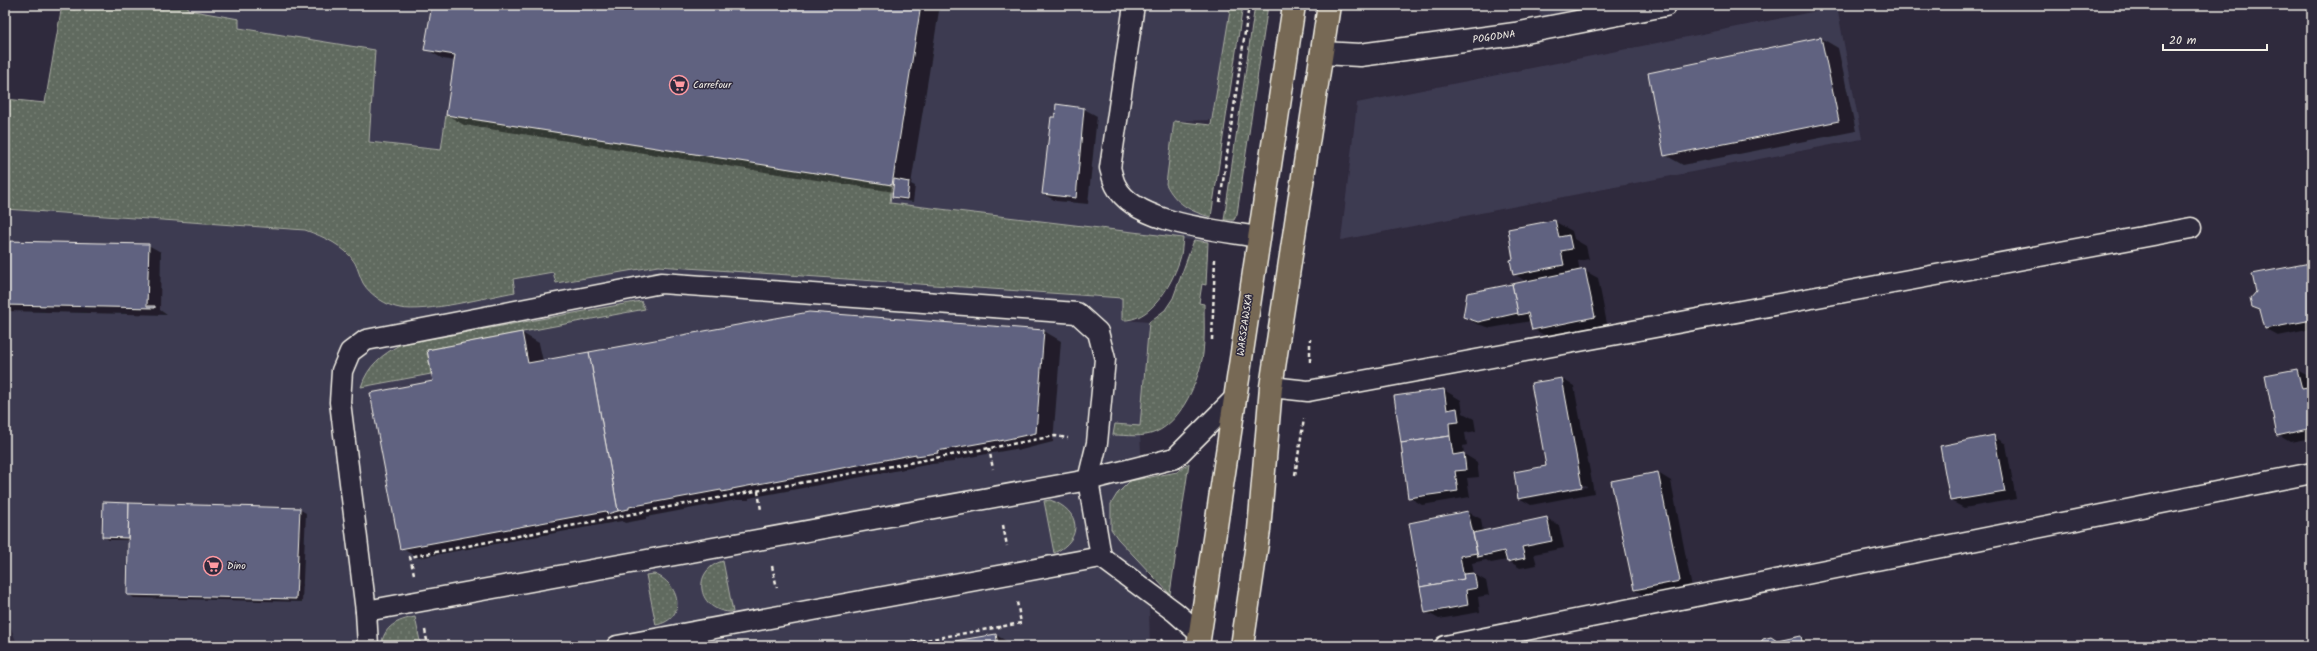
<svg xmlns="http://www.w3.org/2000/svg" width="2317" height="651" font-family="Kalam,sans-serif">
<style>
.built{fill:#3e3b51}
.grass{fill:url(#grass-dots);stroke:#aaaea3}
.shadow{fill:#0007;fill-rule:evenodd}
.building{fill:#606280;stroke:#f4f1e8}
.lines{fill:none;stroke-linecap:round;stroke-linejoin:round}
.service-casing{stroke:#f4f1e8;stroke-width:23}
.minor-casing{stroke:#f4f1e8;stroke-width:25}
.primary-casing{stroke:#f4f1e8;stroke-width:25}
.path{stroke:#f4f1e8;stroke-width:2.5;stroke-dasharray:4 3;stroke-linecap:butt}
.service{stroke:#2f2a3d;stroke-width:20}
.minor{stroke:#2f2a3d;stroke-width:22}
.primary{stroke:#776954;stroke-width:22}
.labels{text-anchor:middle;dominant-baseline:central;stroke-width:3;stroke-linejoin:round;paint-order:stroke}
.street-label{font-size:10px;fill:#f4f1e8;stroke:#2f2a3d}
.poi-label{font-size:10px;fill:#f4f1e8;stroke:#2f2a3d;text-anchor:start}
</style>
<defs>
<pattern id="grass-dots" width="8" height="8" patternUnits="userSpaceOnUse"><rect width="8" height="8" fill="#606a5e"/><path d="M2 2h.1M6 6h.1" fill="none" stroke="#778075" stroke-width="1.8" stroke-linecap="round"/></pattern>
</defs>
<rect width="100%" height="100%" fill="#2f2a3d"/>
<filter id="ink" filterUnits="userSpaceOnUse"><feTurbulence type="fractalNoise" baseFrequency=".025" numOctaves="2"/><feDisplacementMap in="SourceGraphic" scale="8" xChannelSelector="R" yChannelSelector="G"/><feConvolveMatrix kernelMatrix="1 2 1 2 8 2 1 2 1" color-interpolation-filters="sRGB"/></filter>
<g filter="url(#ink)">
<g class="built">
<path d="M87,5h1144l-19,115 -37,1 28,94 8,2 -3,25 -319,-39 3,-18 -446,-70 -4,35 -73,-8z"/>
<path d="M1533,5h100l-87,17z"/>
<path d="M1837,7l25,132 -521,101 16,-137z"/>
<path d="M5,209l300,21 21,8 15,9 14,17 8,19 37,25h23l91,-16 -1,-13 40,-7 3,11 102,-17 464,32v22l27,2 -9,113 8,136 2,75h-1132l-13,-33z"/>
</g>
<g class="grass">
<path d="M62,5h126v5l51,9v9l136,22 -6,92 72,8 5,-35 446,70 -2,18 293,35c-1,7 -1,17 -4,24 -8,24 -29,60 -57,58v-22l-464,-32 -102,17 -3,-11 -40,7 2,13c-28,5 -89,21 -115,16 -13,-2 -30,-13 -37,-25 -3,-6 -5,-14 -8,-20 -11,-18 -31,-26 -50,-33l-300,-21v-110l40,4z"/>
<path d="M1231,5h12l-32,212c-20,-5 -36,-14 -45,-33l8,-63 37,4z"/>
<path d="M1255,5h13l-31,209 -3,6h-10z"/>
<path d="M1194,240l14,2 -2,43 -4,-1 -3,19 5,1c0,16 1,34 -1,50 -4,26 -21,67 -47,78 -13,6 -29,3 -43,3l2,-11 25,2 9,-104 16,-12 8,-12z"/>
<path d="M641,301l4,8 -218,41 4,24 -70,13c7,-22 21,-32 40,-43z"/>
<path d="M1189,463l-19,131 -52,-55 -7,-10v-25l6,-10 13,-13 47,-9z"/>
<path d="M1050,500c31,10 34,39 4,53l-10,-52z"/>
<path d="M723,561l10,51c-36,1 -43,-42 -10,-51z"/>
<path d="M654,574c26,9 34,45 2,51l-10,-50z"/>
<path d="M415,617l6,29h-40c3,-20 16,-26 34,-29z"/>
</g>
<g class="shadow">
<path d="M433,5h507l-29,179 4,2 -2,16 -14,-2 -6,-4 1,-4 -430,-67 -17,-10 8,-54 -12,-2 -17,-10z"/>
<path d="M1821,38l17,10 18,83 -173,34 -18,-10z"/>
<path d="M1057,105l27,4 13,7 -9,88 -32,-3 -13,-7z"/>
<path d="M1554,221l18,10 2,8 12,7 3,13 -11,2 2,11 5,-1 13,7 9,46 -61,12 -13,-7 -2,-8 -40,7 -14,-4 -12,-7 62,-35 -13,-8 1,-14z"/>
<path d="M5,242l143,3 13,7 -1,58 7,5 -162,-4z"/>
<path d="M2310,264l2,1v64l-34,7 -13,-7 -4,-18 -8,-5z"/>
<path d="M1044,331l17,10 -8,101 -36,9 -2,-2 -61,11v2l-22,2 -183,34v2h-12l-91,17v2l-21,4 -3,-2 -204,37 -17,-10 33,-166 88,-49 17,10 4,18z"/>
<path d="M2297,370l13,7 2,11v50l-22,4 -12,-7z"/>
<path d="M1562,379l12,7 20,107 -63,12 -12,-7 28,-31zM1586,485l1,2 -58,11v-2z"/>
<path d="M1444,390l17,10 2,13 11,6 2,12 -11,2 2,12 -4,1 1,8 13,8 2,15 -12,1 3,19 -48,8 -13,-8z"/>
<path d="M1993,436l13,8 10,55 -52,9 -13,-7z"/>
<path d="M1658,473l13,8 21,107 -45,9 -12,-7z"/>
<path d="M104,503l195,6 7,4 -4,89 -168,-4 -6,-4 1,-54h-20l-6,-4z"/>
<path d="M1468,512l13,7 2,13 64,-14 12,8 5,22 -30,6 3,11 -17,3 -13,-8 -16,3 -5,-3 -14,3 2,11 12,7 3,14 -11,2 2,15 -41,7 -13,-7 -16,-88z"/>
<path d="M996,635l19,11h-86z"/>
<path d="M1801,637l13,9h-55l18,-4z"/>
</g>
<g class="building">
<path d="M432,5h489l-29,180 -446,-70 9,-60 -31,-5z"/>
<path d="M1821,37l18,84 -175,35 -16,-83z"/>
<path d="M1056,104l28,4 -8,90 -34,-4 9,-77h4z"/>
<path d="M894,179l15,3 -2,17 -15,-2z"/>
<path d="M1555,220l4,17 10,-2 3,14 -11,2 3,14 -51,10 -3,-15 3,-1 -5,-30z"/>
<path d="M5,241l144,3 -2,62h8v2l-150,-3z"/>
<path d="M2310,263l2,5v52l-47,9 -5,-19 -8,-3 -2,-8 6,-7 -4,-18z"/>
<path d="M1585,269l10,48 -63,13 -4,-17 -10,2 -6,-31z"/>
<path d="M1512,284l6,29 -40,9 -15,-5 4,-24z"/>
<path d="M809,312l235,18 -8,103 -37,8 -1,-1 -61,11 1,2 -22,3v-2l-184,35v1l-10,2 -1,-2 -92,17v2l-11,2 -29,-159z"/>
<path d="M522,332l6,31 61,-11 29,159 -11,3 -1,-3 -206,38 -30,-156 63,-12 -6,-31z"/>
<path d="M2297,369l5,20 10,-2v41l-35,8 -12,-61z"/>
<path d="M1562,378l20,109 -64,12 -4,-27 32,-6 -15,-83z"/>
<path d="M1444,389l3,21 10,-2 2,14 -10,1 1,13 -49,7 -7,-47z"/>
<path d="M1994,435l11,57 -55,9 -10,-55z"/>
<path d="M1450,436l3,19 11,-2 2,17 -11,1 3,20 -50,7 -7,-55z"/>
<path d="M1658,472l22,109 -46,9 -23,-109z"/>
<path d="M103,502l26,1 -1,35 -26,-1z"/>
<path d="M129,503l171,5 -4,91 -169,-4z"/>
<path d="M1468,511l9,42 -17,3 4,23 -44,8 -11,-64z"/>
<path d="M1547,517l5,24 -30,6 3,11 -18,4 -3,-11 -26,6 -5,-24z"/>
<path d="M1474,573l3,15 -11,2 2,15 -43,8 -5,-26 44,-8 -1,-5z"/>
<path d="M996,634l2,12h-72z"/>
<path d="M1801,636l2,10h-45l5,-7 8,-2 6,4z"/>
</g>
<g class="lines">
<g class="service-casing">
<g id="service">
<path d="M1134,5l-24,163c2,6 3,13 6,18 19,38 103,44 141,51"/>
<path d="M1271,387l37,4 883,-163"/>
<path d="M366,611l-26,-209 2,-31 8,-19 16,-12 295,-57 416,30 21,19 7,27 -8,84 -9,37 13,77"/>
<path d="M368,646l-2,-35 722,-131 87,-22 60,-60"/>
<path d="M617,646l484,-89 74,55 24,21"/>
<path d="M1445,646l867,-173"/>
</g>
</g>
<g class="minor-casing">
<path id="minor" d="M1322,53l38,2 155,-21 150,-29"/>
</g>
<g class="primary-casing">
<g id="primary">
<path d="M1198,646l96,-641"/>
<path d="M1242,646l17,-116 12,-143 58,-382"/>
</g>
</g>
<g class="path">
<path d="M1220,202l29,-197"/>
<path d="M1212,340l3,-81"/>
<path d="M1310,362v-23"/>
<path d="M989,448l4,21"/>
<path d="M1295,475l9,-56"/>
<path d="M758,491l3,19"/>
<path d="M1003,525l4,21"/>
<path d="M772,566l5,22"/>
<path d="M414,574l-4,-17 232,-45 413,-76 13,2"/>
<path d="M425,630l3,16"/>
<path d="M1161,639l3,7"/>
<path d="M893,646l128,-23 -4,-21"/>
</g>
<use href="#service" class="service"/>
<use href="#minor" class="minor"/>
<use href="#primary" class="primary"/>
</g>
</g>
<defs>
<g id="supermarket-ring" transform="scale(1)"><circle r="9.5" fill="#2f2a3d" stroke="#ff9aa2" stroke-width="1.5"/><path d="M-6-5.5h2.5l.6 2H6L4.5 2H-2.5L-4.4-4H-6ZM-1.5 3.2a1.3 1.3 0 1 0 .1 0ZM3 3.2a1.3 1.3 0 1 0 .1 0Z" fill="#ff9aa2"/></g>
</defs>
<g fill-rule="evenodd">
<use href="#supermarket-ring" x="679" y="85"/>
<use href="#supermarket-ring" x="213" y="566"/>
</g>
<g class="labels">
<g class="street-label">
<text transform="translate(1494 37) rotate(-8)">POGODNA</text>
<text transform="translate(1245 325) rotate(-82)">WARSZAWSKA</text>
</g>
<g class="poi-label">
<text x="693" y="85">Carrefour</text>
<text x="227" y="566">Dino</text>
</g>
</g>
<rect width="2317" height="651" fill="none" stroke="#2f2a3d" stroke-width="20"/>
<rect x="10" y="10" width="2297" height="631" fill="none" stroke="#f4f1e8" stroke-width="1.5" filter="url(#ink)"/>
<path d="M2163 44v6h104v-6" fill="none" stroke="#f4f1e8" stroke-width="2"/>
<text x="2169" y="44" font-size="12" fill="#f4f1e8" stroke="#2f2a3d" stroke-width="3" paint-order="stroke">20 m</text>
</svg>
